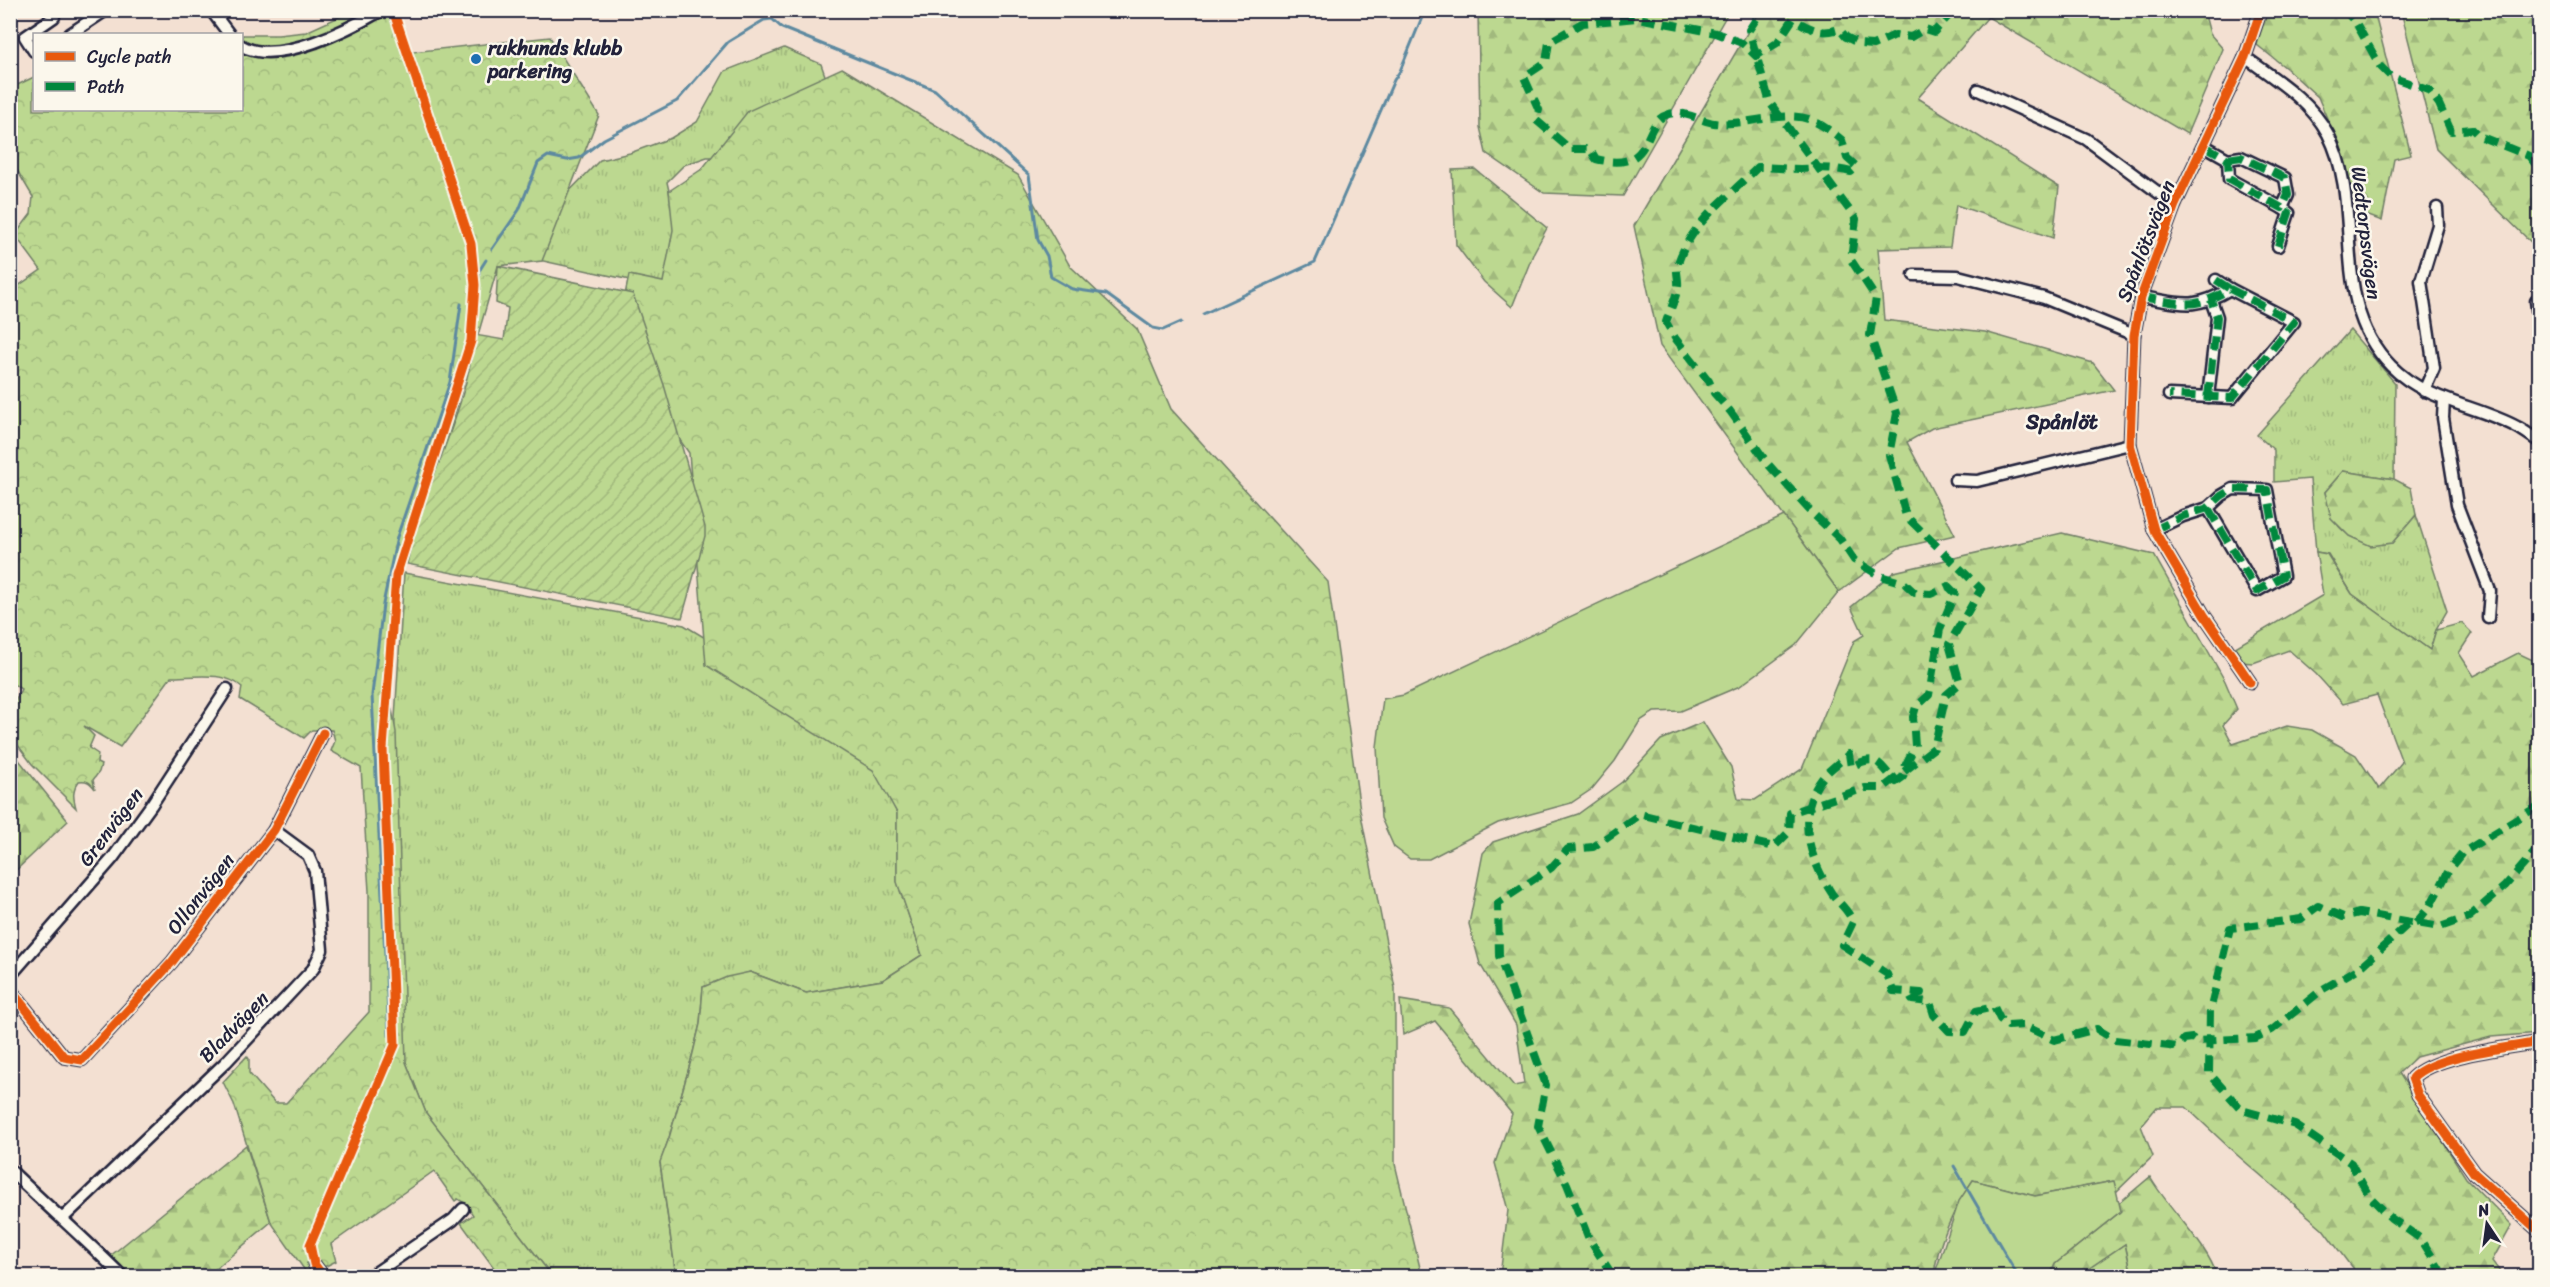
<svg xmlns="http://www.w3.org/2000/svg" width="2550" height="1287" font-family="Sriracha,sans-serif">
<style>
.grass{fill:url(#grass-tufts);stroke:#6f7d66;stroke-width:1.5}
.forest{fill:url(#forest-firs);stroke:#6f7d66;stroke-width:1.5}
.park{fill:url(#park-crowns);stroke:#6f7d66;stroke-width:1.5}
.garden{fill:url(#garden-furrows);stroke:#6f7d66;stroke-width:1.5}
.pitch{fill:#bcd890;stroke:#6f7d66;stroke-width:1.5}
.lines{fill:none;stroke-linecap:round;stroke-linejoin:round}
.stream{stroke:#5d89a0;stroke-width:3}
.minor-casing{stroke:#22223b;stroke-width:15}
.minor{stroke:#fbf7ec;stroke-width:10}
.quiet{stroke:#00873e;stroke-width:8;stroke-dasharray:15 8;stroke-linecap:butt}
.cycleway-casing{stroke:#fbf7ec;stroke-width:13}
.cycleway{stroke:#e8590c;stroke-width:9}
.poi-dot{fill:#1f6fb2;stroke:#fbf7ec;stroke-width:2}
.labels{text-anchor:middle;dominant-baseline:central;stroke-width:5;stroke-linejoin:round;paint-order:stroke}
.poi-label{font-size:20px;font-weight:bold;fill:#22223b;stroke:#fbf7ec;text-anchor:start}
.street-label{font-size:20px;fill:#22223b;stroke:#fbf7ec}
.neighbourhood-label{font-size:21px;font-weight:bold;fill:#22223b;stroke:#fbf7ec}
</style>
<defs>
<pattern id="grass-tufts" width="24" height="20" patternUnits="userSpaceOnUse" patternTransform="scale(1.5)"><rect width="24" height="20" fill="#bcd890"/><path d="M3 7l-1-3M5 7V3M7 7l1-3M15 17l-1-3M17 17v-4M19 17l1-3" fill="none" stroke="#a1b97d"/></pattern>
<pattern id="forest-firs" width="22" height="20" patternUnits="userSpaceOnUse" patternTransform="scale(1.5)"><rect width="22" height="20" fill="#bcd890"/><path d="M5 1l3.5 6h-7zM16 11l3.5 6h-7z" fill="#a1b97d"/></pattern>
<pattern id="park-crowns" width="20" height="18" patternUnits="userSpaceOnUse" patternTransform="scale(1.5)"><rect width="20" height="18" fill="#bcd890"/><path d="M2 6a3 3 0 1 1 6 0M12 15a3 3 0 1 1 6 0" fill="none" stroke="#a1b97d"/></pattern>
<pattern id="garden-furrows" width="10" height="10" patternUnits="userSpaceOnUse" patternTransform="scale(1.5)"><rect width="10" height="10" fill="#bcd890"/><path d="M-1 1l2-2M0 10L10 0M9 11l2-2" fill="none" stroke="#a1b97d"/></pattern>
</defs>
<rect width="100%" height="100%" fill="#f3e0d2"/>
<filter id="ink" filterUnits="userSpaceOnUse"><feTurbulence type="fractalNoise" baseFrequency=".0167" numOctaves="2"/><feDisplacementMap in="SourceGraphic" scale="12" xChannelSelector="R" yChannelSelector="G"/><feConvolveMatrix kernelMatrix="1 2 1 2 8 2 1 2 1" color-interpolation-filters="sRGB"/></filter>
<g filter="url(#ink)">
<g class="grass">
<path d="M784,48l37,16 9,26 -96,67h-27l-23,8 -17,17 15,68 -11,39 -137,-30 11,-43 55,-56 30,-7 41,-15 26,-16 28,-51z"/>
<path d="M2350,330l45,53 -1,96 -51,-8 -18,21c11,48 24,44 67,51l24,-28 31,96 -11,19 -6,20 -78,-56 -24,-40 -12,-2 -6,-73 -36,3v-32l-17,-15z"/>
<path d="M404,573l280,52 36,22 67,-56 110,222v68l25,74 -39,25 -77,13 -56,-21 -47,15 -3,37 -8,33 -23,81 -9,25 16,113h-124l-126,-163 -28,-71 -4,-307z"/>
</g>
<g class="forest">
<path d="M1478,11v-1l251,1 -106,185 -79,-3 -58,-40 -6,-26z"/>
<path d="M1760,11h444l6,23 13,15 -36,85 -199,-117 -70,81 141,89 -6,51 -97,-33 -6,42 -72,2 6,71 101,12 108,31 21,27 -182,38 -25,14 48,93 -56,13 -60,44 -179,-246 -26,-120z"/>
<path d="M2265,11h109l37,144 -17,4 -12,62 -24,-9 -13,-51 -27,-64 -32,-29 -29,-23z"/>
<path d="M2401,11h138v239l-103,-101z"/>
<path d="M1475,169l72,59 -13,24 -22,55 -28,-25 -28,-37 -4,-75z"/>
<path d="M2343,471l51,8 17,9 5,27 -24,28 -21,3 -22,-10 -18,-18 -6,-26z"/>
<path d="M2062,533l92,22 71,126 12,28 -14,16 10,19 54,-18 25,4 44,25 23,34 23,-27 -25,-67 -34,9 -27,-30 -27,-24 -36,13 -13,-1 -8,-13 91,-54 -7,-43 11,2 25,40 78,56 6,-20 26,-7 10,10 -13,20 15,23 44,-23 21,10v370l-48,4 -75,20 -17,16 67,105 46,47 -20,36 11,15h-145l-35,-47 -87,-75 -50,-47h-29l-16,19 12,30 -37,36 -3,-11 -78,15 -62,-16c-17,25 -37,66 -39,96h-434l8,-66 -13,-47 17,-49 -77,-93 -32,14 -3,-35 49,8 65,78 10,-2 -8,-59 -36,-61 -11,-40 14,-71 10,-11 85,-28 44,-32 39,-42 42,-18 28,45 7,32 17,1 47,-31 52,-128 10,-6 -13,-28 43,-35z"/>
<path d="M11,750l57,71 -57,54z"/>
<path d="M246,1145l25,77 -64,54h-79l-19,-19z"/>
<path d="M2150,1177c19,33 57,66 67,99h-85l-7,-32 -47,32h-28l5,-12 65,-52 -1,-9z"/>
</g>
<g class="park">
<path d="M352,11h35l16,42 147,-16 49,78 -57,146 -44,5 -56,193 -47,132 -7,96 8,45 10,330 20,51 126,163h-52l-39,-53 12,-8 -7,-11 -8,-5 -3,2 -21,-30 -103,73 5,17 -28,14 -37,-53 -37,-118 -11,-22 24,-26 2,3v14l26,30h11l83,-91v-121l-8,-123 -30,-17 4,-10 -3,-11h-20l-8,8 -64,-39 2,-12c-18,-16 -48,-10 -71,-10l-51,70 -36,-21 10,10 -5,12 9,6 -1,9 4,2 -2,7 -6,8 2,9c-5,-7 -8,-9 -16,-8 -7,10 -6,16 -3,27l-44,-44 -21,-28v-25l10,-22 -11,-7 1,-391 30,-21 -26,-35 16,-21 2,-17 -22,-37v-72l23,-11v33h208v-75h36l28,-3z"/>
<path d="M842,68l176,107 52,91 67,63 34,80 157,173 32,228 35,178v176l27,112h-746l-16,-114 9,-24 23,-81 8,-33 3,-37 24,-10 23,-5 56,21 77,-13 39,-25 -25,-73v-69l-24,-43 -167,-105 -17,-212 -33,-47 -31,-111 4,-20 34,7 10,-52 -4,-39 33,-22 46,-58z"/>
</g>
<path class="garden" d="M498,266l135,28 31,91 41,142v9l-23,82 -275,-54c16,-78 59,-149 68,-229l29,5 4,-32 -12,-5z"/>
<g class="pitch">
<path d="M1784,516l55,76 -43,53 -56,41 -59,25 -27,1 -14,9 -25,40 -23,28 -21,14 -73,20 -69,36h-19l-16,-12 -13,-29 -4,-71 6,-48 21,-4z"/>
<path d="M1973,1180l62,16 79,-15 7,30 -66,53 -5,12h-116l25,-75z"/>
<path d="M2125,1244l7,32h-54z"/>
</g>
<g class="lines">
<g class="stream">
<path d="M492,249l27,-39 19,-47 10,-7 19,4 12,-2 25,-19 73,-38 51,-59 36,-22 8,-1 10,9 153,62 94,85 9,65 9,16 4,21 21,12 34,5 47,34 10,2 18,-8"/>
<path d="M479,286v-15l7,-11"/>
<path d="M1203,314l112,-52 79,-182 6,-9 25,-61"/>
<path d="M389,1036l-17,-341 11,-91 14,-67 53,-155 11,-78"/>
<path d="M1954,1166l64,110"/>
</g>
<g class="minor-casing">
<g id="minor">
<path d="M211,10l18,24"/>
<path d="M70,34l36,-24"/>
<path d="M242,46c36,20 107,-17 140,-36"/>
<path d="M34,51l-9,-14 29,-20"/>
<path d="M2245,57c30,22 65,43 83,77 38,75 -1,167 63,232 34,35 85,39 126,61 8,4 15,10 23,15"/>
<path d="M1978,90l108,49 89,66"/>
<path d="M2205,146l23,13 1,20 53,29 6,-13 -3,-17 -44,-21 -13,2"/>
<path d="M2278,246l11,-33 -7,-5"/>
<path d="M1914,275l44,1 86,22 90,37"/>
<path d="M2216,280l14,9"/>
<path d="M2141,297c40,6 52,14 89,-8l64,33 -62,76 -63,-3"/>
<path d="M2536,301l4,30"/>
<path d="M2424,391l10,-23 -13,-87 17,-56 -1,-17"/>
<path d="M2208,397l9,-80 -6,-17"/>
<path d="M2444,399l-1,19 14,87 33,86 -2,27"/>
<path d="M1955,480l22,1 153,-37"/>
<path d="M2154,530l29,-14 25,-8 13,-12 12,-7 34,1 16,86 -26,15 -49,-83"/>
<path d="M2250,682l-46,-67 -50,-85 -24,-86 4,-109 7,-38 34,-92 70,-148 16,-47"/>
<path d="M10,976l102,-117 40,-55 75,-115"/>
<path d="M10,989l54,68 18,3 90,-98 102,-132 49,-97"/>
<path d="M2540,1042c-33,6 -106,13 -128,36l6,17 56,78 66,59"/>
<path d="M10,1170c37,36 76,70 112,106"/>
<path d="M63,1218l163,-156 87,-93 9,-19 -7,-79 -7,-16 -34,-25"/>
<path d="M314,1264l9,12"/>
<path d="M371,1276l82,-56 10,-11"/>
</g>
</g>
<use href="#minor" class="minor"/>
<g class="quiet">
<path d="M1929,10h1"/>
<path d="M1954,10l-20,22 -9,-3 -14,8 -16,-2 -22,10 -13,-1 -14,-7 -7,-8c-18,6 -29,0 -46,-10l-16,24 -21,13 -14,-13 -26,-10 -78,-15 -56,5 -33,19 -3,20 -22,15 15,33 -3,10 34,29h20l6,10c62,15 43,-37 73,-45 14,-4 32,7 45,9 28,4 72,-14 97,-3 12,5 21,12 31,20l5,18 10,9 -6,5c-20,-5 -30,-4 -51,-3 -14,0 -28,-2 -42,-2 -30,31 -65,53 -80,96 -3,7 1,16 0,23 -2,12 -8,24 -12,36l9,16 34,43 5,12 16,18 38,53 43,48 29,27 14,21 26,16 24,7 11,10 16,1 17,-8 7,7 -15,36 -11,66 -13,12 -3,10 2,29 -9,18 -3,13 -7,5c-18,-18 -17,-30 -45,-15l-2,-13c-8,7 -18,14 -25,22 -29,35 -16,78 5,113 8,14 17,17 24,33l-11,23 45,29 6,17 28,2 -11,3 2,4 18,2 4,13 15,16 16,1 11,-21 18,-4 6,12 8,7 15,-1 31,15 43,-11 18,11 63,7 6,-8 8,-1 4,3 59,-3 17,-8 51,-41 38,-22 46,-42 9,-2 14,-17 20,-38 12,-15 78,-48"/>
<path d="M2148,10l7,5 3,-5"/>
<path d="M2340,10l9,5 7,8 24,43 11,11 38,13 10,14 12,27 21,-2 7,7 50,20 11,14"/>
<path d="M2205,146l23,13 1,20 53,29 6,-13 -3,-17 -44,-21 -13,2"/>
<path d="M2278,246l11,-33 -7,-5"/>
<path d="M2216,280l14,9"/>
<path d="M2141,297c40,6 52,14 89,-8l64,33 -62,76 -63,-3"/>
<path d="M2208,397l9,-80 -6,-17"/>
<path d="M2154,530l29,-14 25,-8 13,-12 12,-7 34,1 16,86 -26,15 -49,-83"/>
<path d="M1613,1276l-24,-37 -22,-55 -29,-58 8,-41 -47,-129 -1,-53 53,-35 17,-19 25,-2 47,-33 134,33 15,-15 1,-19 75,-25h18l51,-40 12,-53 14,-12 -11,-39 32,-55 -75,-73 -17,-61 8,-42 -27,-78 6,-37 -25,-38 5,-41 -86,-116 -21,-73 13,-20"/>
<path d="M2444,1276l-23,-37 -30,-21 -22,-22 -18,-33 -56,-38 -53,-15 -33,-37 1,-62 20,-83 71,-9 17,-13 25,11 16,-4 81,14 29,-10 36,-31 35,-40"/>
</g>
<g class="cycleway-casing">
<g id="cycleway">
<path d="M2250,682l-46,-67 -50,-85 -24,-86 4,-109 7,-38 34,-92 70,-148 16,-47"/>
<path d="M10,989l54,68 18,3 90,-98 102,-132 49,-97"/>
<path d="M2540,1042c-33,6 -106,13 -128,36l6,17 56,78 66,59"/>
<path d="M323,1276l-9,-12 -4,-19 85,-200 -12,-296 13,-173 75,-235 4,-56 -4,-41 -78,-234"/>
</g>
</g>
<use href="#cycleway" class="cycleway"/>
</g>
</g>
<circle class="poi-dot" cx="476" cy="59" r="6"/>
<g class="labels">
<g class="poi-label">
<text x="488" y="48">rukhunds klubb<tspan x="488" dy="23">parkering</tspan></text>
</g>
<g class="street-label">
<text transform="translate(2366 233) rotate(83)">Wedtorpsvägen</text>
<text transform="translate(2146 241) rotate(-69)">Spånlötsvägen</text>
<text transform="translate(111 827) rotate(-53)">Grenvägen</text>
<text transform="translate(201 894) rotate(-52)">Ollonvägen</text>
<text transform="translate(234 1027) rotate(-46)">Bladvägen</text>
</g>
<g class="neighbourhood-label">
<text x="2062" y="422">Spånlöt</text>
</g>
</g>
<rect width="2550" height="1287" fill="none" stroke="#fbf7ec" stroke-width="36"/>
<rect x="18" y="18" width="2514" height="1251" fill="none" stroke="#22223b" stroke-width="2" filter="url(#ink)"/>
<rect x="33" y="33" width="210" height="78" fill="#fbf7ec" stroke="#a4a2a5" stroke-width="1.5"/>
<rect x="45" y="52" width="30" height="9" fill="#e8590c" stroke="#a4a2a5" stroke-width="1.5"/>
<text x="87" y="63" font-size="18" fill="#22223b">Cycle path</text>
<rect x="45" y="82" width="30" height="9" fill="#00873e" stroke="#a4a2a5" stroke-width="1.5"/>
<text x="87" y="93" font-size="18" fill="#22223b">Path</text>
<g transform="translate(2487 1224) rotate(347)" stroke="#fbf7ec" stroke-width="4.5" paint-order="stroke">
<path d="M0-4.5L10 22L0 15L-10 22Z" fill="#22223b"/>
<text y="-9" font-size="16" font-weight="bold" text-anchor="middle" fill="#22223b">N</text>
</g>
</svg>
